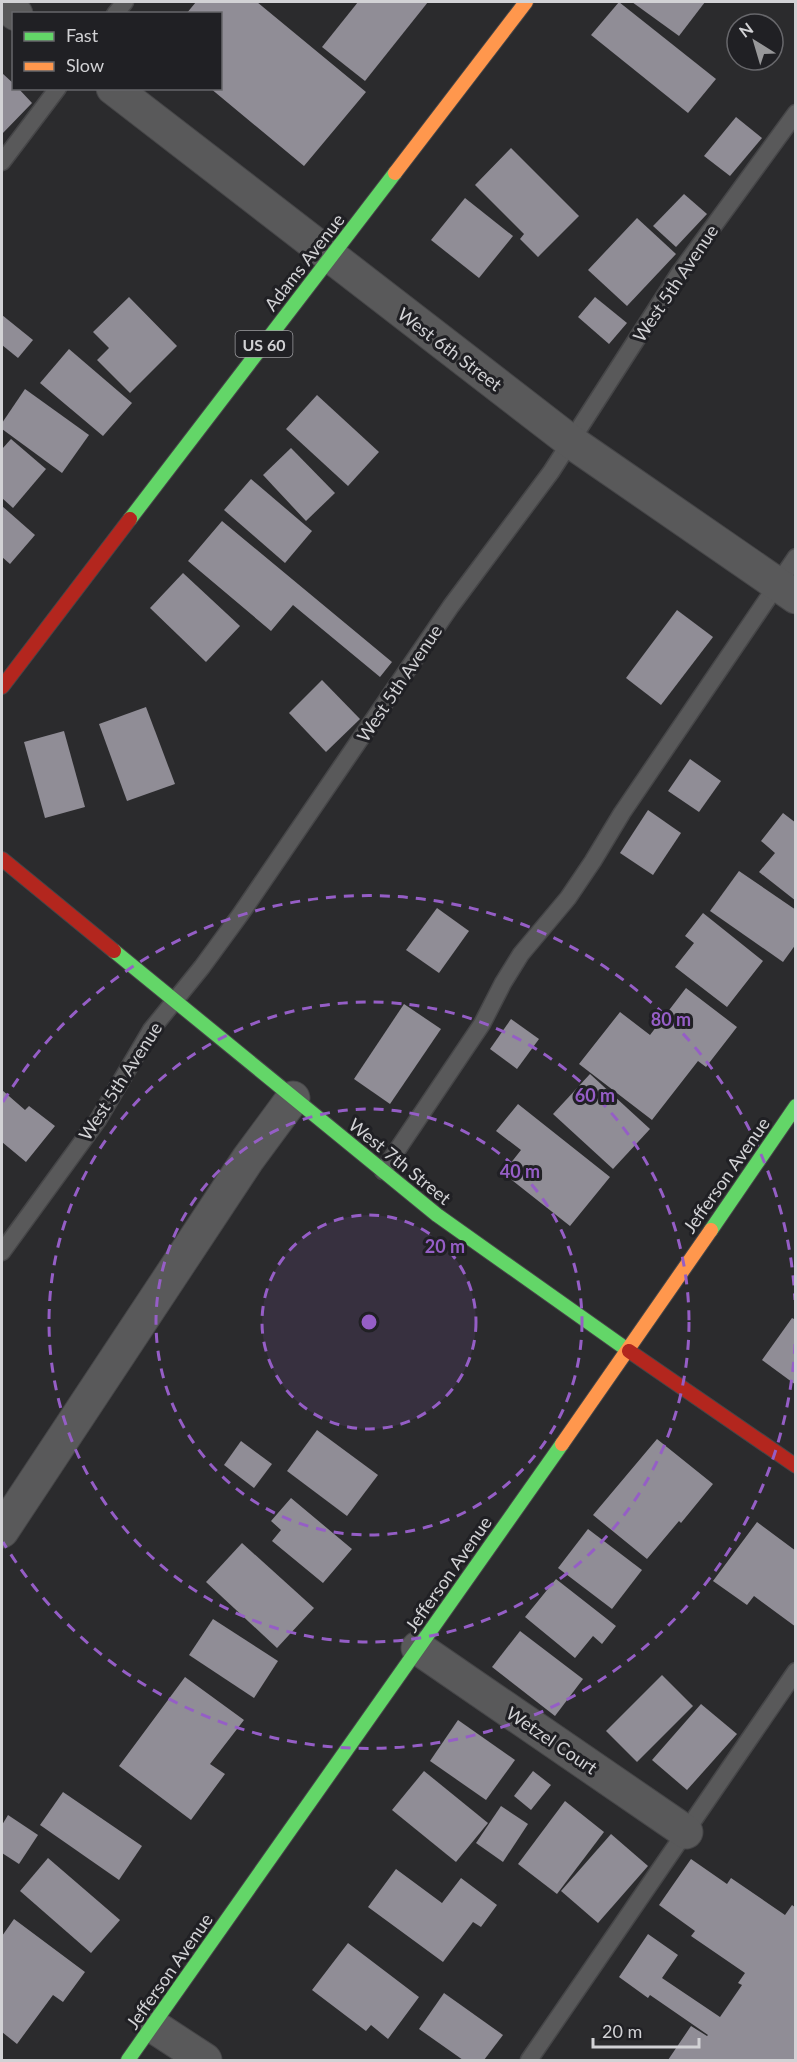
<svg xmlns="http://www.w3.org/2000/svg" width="797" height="2062" font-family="Lato,sans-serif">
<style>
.building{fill:#908d96}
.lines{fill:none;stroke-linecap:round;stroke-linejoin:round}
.lane-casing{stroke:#464648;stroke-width:19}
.street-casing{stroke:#464648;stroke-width:35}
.fast-casing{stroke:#464648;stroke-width:16}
.slow-casing{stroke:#464648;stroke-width:16}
.jam-casing{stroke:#464648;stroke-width:16}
.lane{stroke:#59595a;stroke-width:16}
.street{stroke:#59595a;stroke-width:33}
.fast{stroke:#63d668;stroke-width:14}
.slow{stroke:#ff974d;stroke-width:14}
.jam{stroke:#b3261e;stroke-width:14}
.ring{fill:none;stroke:#955ec6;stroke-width:3;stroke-dasharray:10 8}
.labels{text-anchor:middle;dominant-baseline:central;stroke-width:6;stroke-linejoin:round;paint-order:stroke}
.shield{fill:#202024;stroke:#9d9da0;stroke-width:1.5}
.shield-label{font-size:16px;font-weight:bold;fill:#d2d2d5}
.street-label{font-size:18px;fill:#d2d2d5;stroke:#202024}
.centre{fill:#955ec6;stroke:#202024;stroke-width:3}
.ring-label{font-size:18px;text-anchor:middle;font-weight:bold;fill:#955ec6;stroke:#202024;stroke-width:6;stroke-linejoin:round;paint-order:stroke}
</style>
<rect width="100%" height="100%" fill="#2b2b2d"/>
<g class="building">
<path d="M196,2h61l109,90 -62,74 -94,-78h10v-74h-34z"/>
<path d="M358,2h70l-63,79 -43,-34z"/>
<path d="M619,2l97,77 -28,34 -97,-78z"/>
<path d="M632,2h73l-26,34z"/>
<path d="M2,73l12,11v4h4l14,15 -30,31z"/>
<path d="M736,117l26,21 -32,38 -26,-20z"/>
<path d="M511,148l68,68 -41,41 -18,-18 4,-5 -49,-49z"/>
<path d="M684,194l23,20 -31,33 -23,-21z"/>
<path d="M465,198l48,38 -34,42 -48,-38z"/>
<path d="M637,218l39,36 -49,52 -39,-36z"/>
<path d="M129,297l48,49 -47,47 -33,-33 12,-12 -16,-16z"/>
<path d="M595,297l32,26 -18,21 -31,-27z"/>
<path d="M2,315l31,25 -15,18 -16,-13z"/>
<path d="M69,349l63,54 -29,33 -63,-53z"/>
<path d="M25,389l64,46 -27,38 -60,-44v-6z"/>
<path d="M317,395l62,57 -31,34 -62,-57z"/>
<path d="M11,439l35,30 -33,39 -11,-10v-49z"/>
<path d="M291,448l44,45 -29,28 -43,-46z"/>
<path d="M251,479l61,52 -27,32 -61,-53z"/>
<path d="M2,506l33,29 -25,29 -8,-7z"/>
<path d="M222,521l170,141 -12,15 -87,-72 -22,26 -83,-70z"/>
<path d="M183,573l57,53 -34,36 -56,-54z"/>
<path d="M677,610l36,27 -52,68 -35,-27z"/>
<path d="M322,680l38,39 -34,33 -37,-39z"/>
<path d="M146,707l29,77 -48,17 -28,-77z"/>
<path d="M64,731l21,76 -40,11 -21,-76z"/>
<path d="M690,759l31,22 -22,31 -31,-21z"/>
<path d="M648,810l33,23 -28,42 -33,-22z"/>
<path d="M783,813l13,10v78l-37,-29 16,-19 -14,-12z"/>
<path d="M739,871l57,39v34l-13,18 -73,-51z"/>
<path d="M437,908l32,23 -30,42 -33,-23z"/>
<path d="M703,913l60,48 -36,46 -52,-40 19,-24 -9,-7z"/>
<path d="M686,988l51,39 -31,40 -8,-6 -46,59 -73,-56 41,-52 30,23z"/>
<path d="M404,1004l37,25 -51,75 -36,-25z"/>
<path d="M511,1019l28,20 -22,30 -27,-20z"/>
<path d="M590,1074l60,55 -37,40 -60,-55z"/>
<path d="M2,1090l23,20 4,-4 26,20 -29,36 -24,-20z"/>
<path d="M518,1104l92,73 -40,49 -67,-53 18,-23 -25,-19z"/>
<path d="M792,1318l4,2v65l-34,-25z"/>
<path d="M317,1430l61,45 -31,41 -60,-45z"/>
<path d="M657,1439l56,45 -32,39 -2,-2 -32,38 -54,-44z"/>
<path d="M241,1441l31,23 -18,24 -30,-23z"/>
<path d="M291,1498l61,51 -29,34 -51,-42 9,-11 -10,-9z"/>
<path d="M757,1522l39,29v76l-42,-31 -7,9 -34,-24z"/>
<path d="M588,1529l54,41 -30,39 -54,-41z"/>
<path d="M242,1543l72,65 -37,40 -71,-66z"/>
<path d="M556,1579l60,47 -14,18 -9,-8 -18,22 -50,-41z"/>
<path d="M213,1619l65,42 -24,37 -65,-43z"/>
<path d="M520,1631l63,48 -28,37 -63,-49z"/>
<path d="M662,1675l31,31 -56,56 -31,-31z"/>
<path d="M185,1677l59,43 -34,44 15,10 -34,46 -72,-54z"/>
<path d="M701,1704l36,30 -50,56 -35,-30z"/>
<path d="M458,1720l57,40 -29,40 -56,-39z"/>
<path d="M424,1771l64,52 -32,39 -64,-52z"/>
<path d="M533,1771l18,14 -20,25 -17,-14z"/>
<path d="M63,1792l79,54 -23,34 -79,-55z"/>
<path d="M565,1801l39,31 -47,62 -39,-30z"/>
<path d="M501,1806l27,18 -25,38 -27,-19z"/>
<path d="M8,1815l30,20 -19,29 -17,-11v-28z"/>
<path d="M611,1834l37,32 -50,57 -37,-32z"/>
<path d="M48,1858l72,62 -29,33 -71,-62z"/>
<path d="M691,1859l36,25 4,-6 54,37 7,-10 4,3v152h-128l23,-34 16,10 1,-1 -58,-40 -2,3 -29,-21 29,-43 30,21 -16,23 58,39 22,-32 -4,-2 7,-10 -54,-37 4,-5 -36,-26z"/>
<path d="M396,1869l46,34 19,-25 36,27 -16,22 -8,-5 -30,40 -75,-55z"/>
<path d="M14,1919l71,53 -22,30 -10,-7 -36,49 -15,-12v-96z"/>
<path d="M348,1943l71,54 -31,42 -17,-14 -5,6 -54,-41z"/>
<path d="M444,1993l59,42 -19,25h-21l-44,-31z"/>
</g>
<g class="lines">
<g class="lane-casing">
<g id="lane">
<path d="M115,14l10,-12"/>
<path d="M2,162l56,-74"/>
<path d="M383,1171l99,-147 21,-41 18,-29 47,-56 25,-37 29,-48 174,-256"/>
<path d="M2,1252l96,-132 53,-90 51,-63 38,-52 211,-309 100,-134 129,-200 116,-159"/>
<path d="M529,2060l267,-389"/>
</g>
</g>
<g class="street-casing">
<g id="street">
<path d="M2,3l14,11"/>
<path d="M113,88l457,353 226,156"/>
<path d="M2,1531l246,-372 45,-61"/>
<path d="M418,1648l268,184"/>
<path d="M153,2026l52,34"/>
</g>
</g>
<g class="fast-casing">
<g id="fast">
<path d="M130,519l265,-346"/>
<path d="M114,951l323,264 192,136"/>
<path d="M711,1230l85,-124"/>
<path d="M128,2060l434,-616"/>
</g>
</g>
<g class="slow-casing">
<g id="slow">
<path d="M395,173l131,-171"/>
<path d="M562,1444l149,-214"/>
</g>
</g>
<g class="jam-casing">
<g id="jam">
<path d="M2,687l128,-168"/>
<path d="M2,859l112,92"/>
<path d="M629,1351l167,115"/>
</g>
</g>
<use href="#lane" class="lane"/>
<use href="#street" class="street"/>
<use href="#fast" class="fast"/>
<use href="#slow" class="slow"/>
<use href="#jam" class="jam"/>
</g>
<circle cx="369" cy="1322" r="107" fill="#955ec6" fill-opacity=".12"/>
<g class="ring">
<circle cx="369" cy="1322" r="107"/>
<circle cx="369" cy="1322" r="213"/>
<circle cx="369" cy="1322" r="320"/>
<path d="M795 1344A427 427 0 0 1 3 1542M3 1102A427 427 0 0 1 795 1300"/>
</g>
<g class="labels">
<rect class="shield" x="235.5" y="331" width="57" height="26" rx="4.5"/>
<g class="shield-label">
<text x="264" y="344">US 60</text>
</g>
<g class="street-label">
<text transform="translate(304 262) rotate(-52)">Adams Avenue</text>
<text transform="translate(675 283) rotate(-56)">West 5th Avenue</text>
<text transform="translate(450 349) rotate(37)">West 6th Street</text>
<text transform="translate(399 683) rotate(-56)">West 5th Avenue</text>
<text transform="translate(120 1081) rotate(-57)">West 5th Avenue</text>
<text transform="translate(400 1161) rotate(39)">West 7th Street</text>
<text transform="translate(726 1175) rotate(-55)">Jefferson Avenue</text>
<text transform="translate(448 1574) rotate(-55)">Jefferson Avenue</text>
<text transform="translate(552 1740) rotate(34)">Wetzel Court</text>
<text transform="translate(169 1971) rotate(-55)">Jefferson Avenue</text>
</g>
</g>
<circle cx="369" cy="1322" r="9" class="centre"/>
<g class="ring-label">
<text x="671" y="1026">80 m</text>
<text x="595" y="1102">60 m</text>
<text x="520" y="1178">40 m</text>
<text x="445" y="1253">20 m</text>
</g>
<rect width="797" height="2062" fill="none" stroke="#d2d2d5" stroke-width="6"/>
<rect x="12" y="12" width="210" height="78" fill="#202024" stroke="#67676b" stroke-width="1.5"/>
<rect x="24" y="32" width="30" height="9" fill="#63d668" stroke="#67676b" stroke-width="1.5"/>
<text x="66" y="42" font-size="18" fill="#d2d2d5">Fast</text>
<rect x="24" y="62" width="30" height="9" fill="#ff974d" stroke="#67676b" stroke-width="1.5"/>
<text x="66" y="72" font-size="18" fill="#d2d2d5">Slow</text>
<g transform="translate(755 42) rotate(323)"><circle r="28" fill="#202024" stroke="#67676b" stroke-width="1.5"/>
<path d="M0-4.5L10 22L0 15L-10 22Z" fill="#98989a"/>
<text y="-9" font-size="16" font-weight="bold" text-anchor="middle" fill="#d2d2d5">N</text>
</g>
<path d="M593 2038v9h106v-9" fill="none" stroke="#d2d2d5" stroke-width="3"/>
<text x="602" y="2038" font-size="18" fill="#d2d2d5" stroke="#202024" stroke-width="4.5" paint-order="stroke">20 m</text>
</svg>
